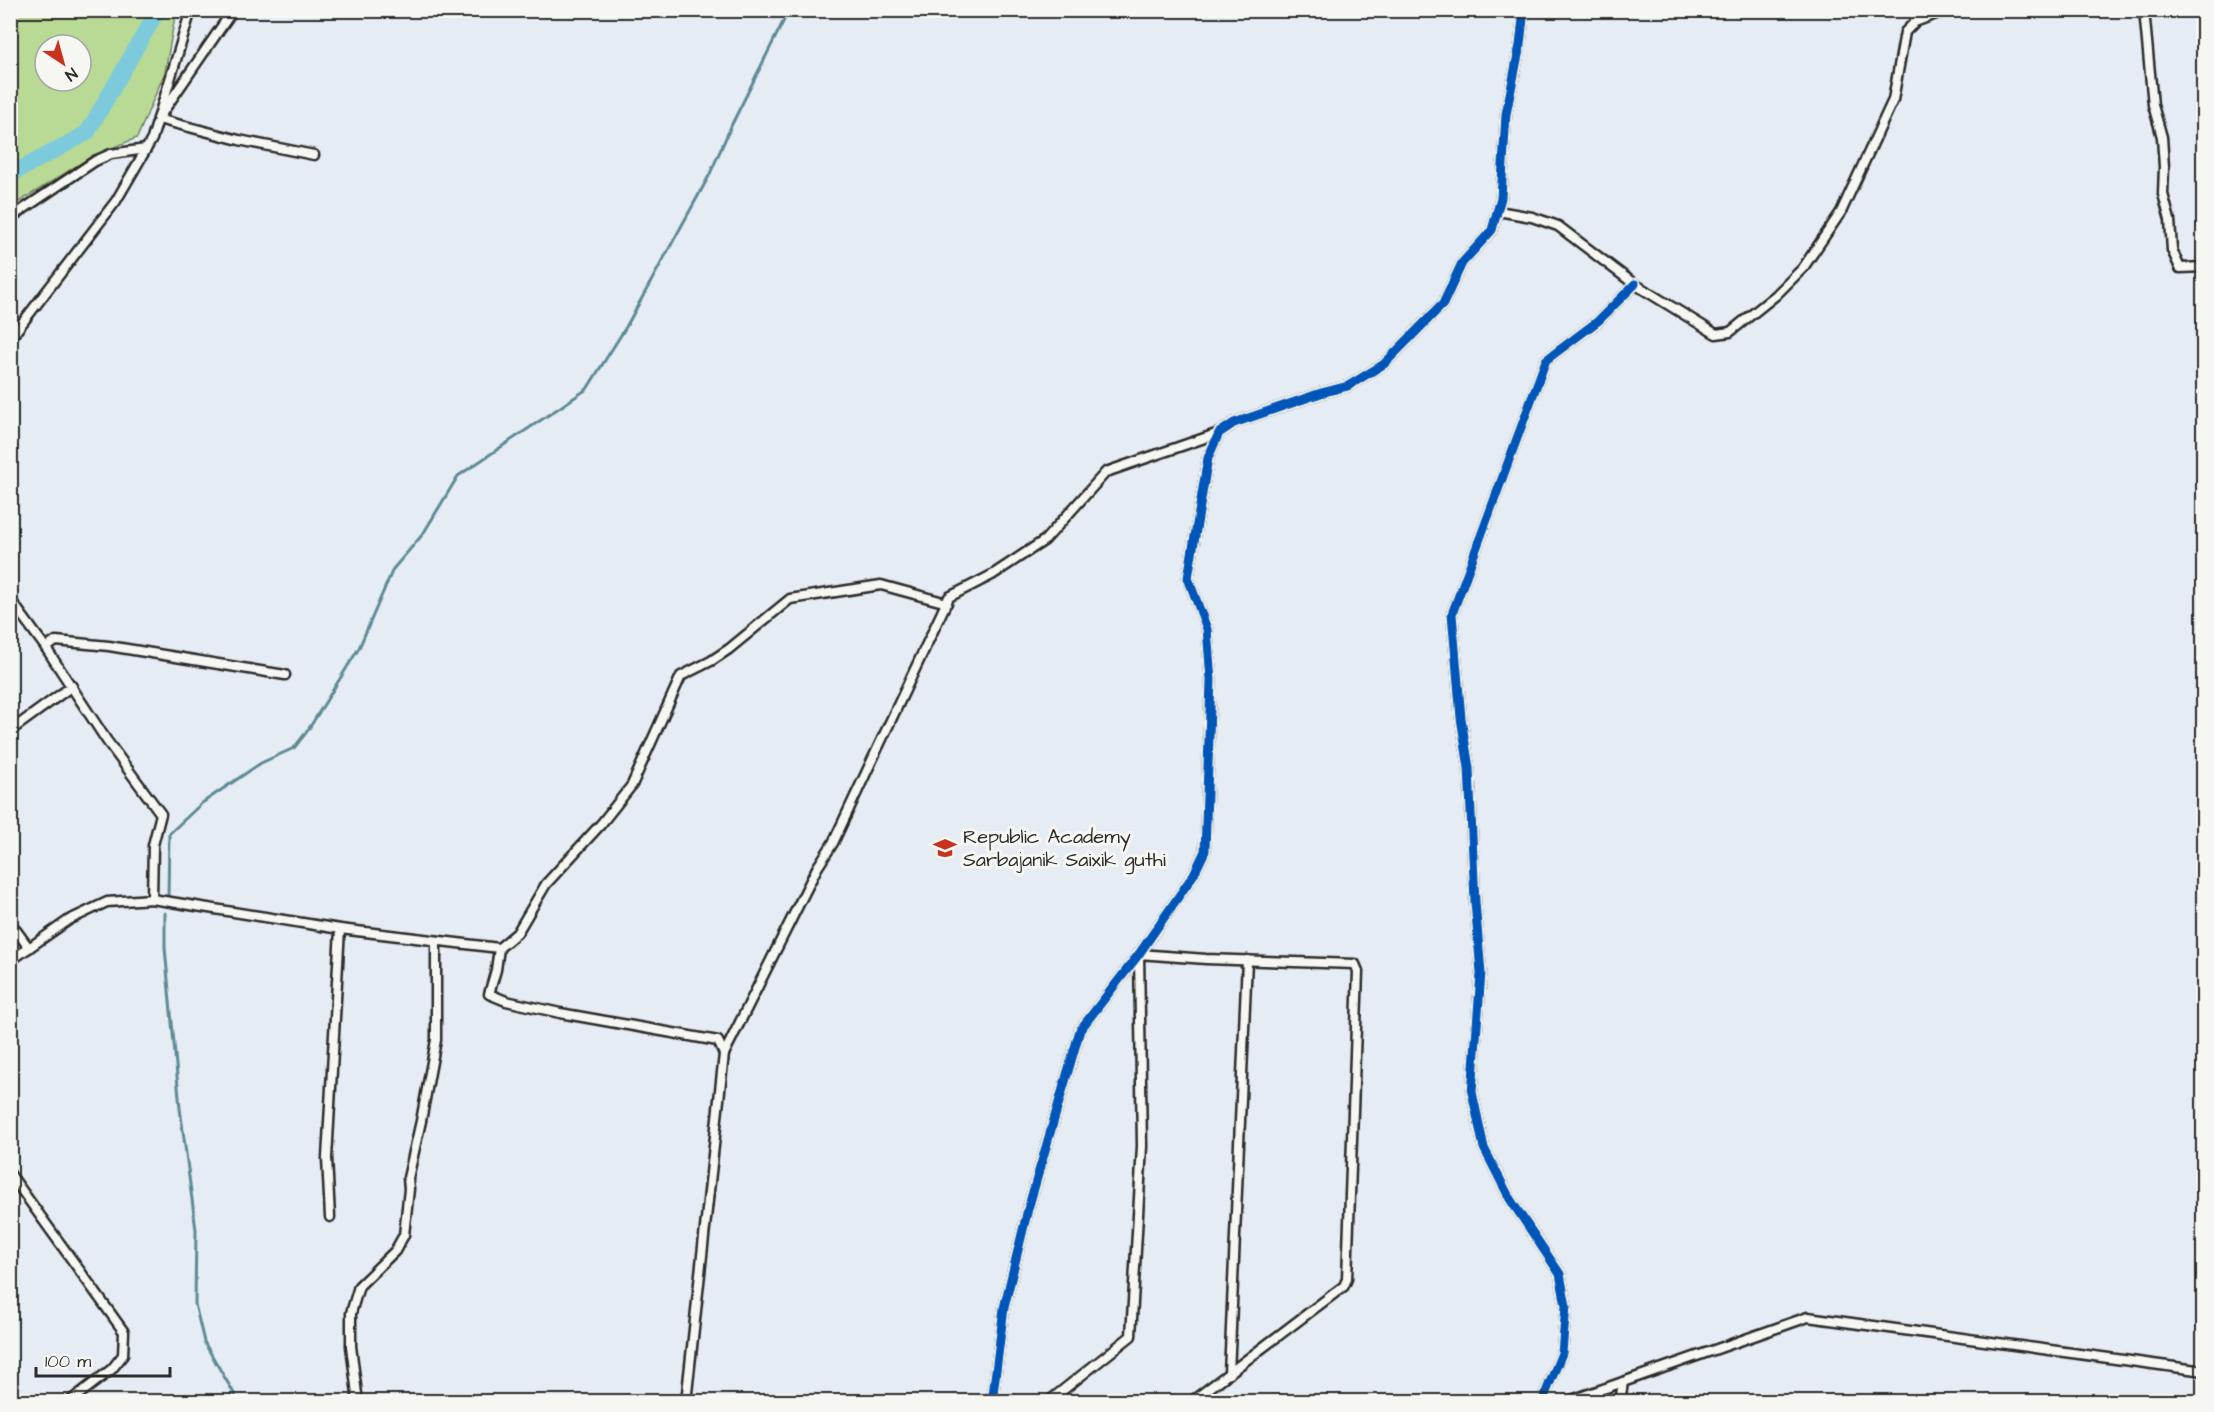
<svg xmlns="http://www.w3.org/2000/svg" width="2214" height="1412" font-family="'Architects Daughter',sans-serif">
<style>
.green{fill:#b8da94;stroke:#728260;stroke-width:1.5;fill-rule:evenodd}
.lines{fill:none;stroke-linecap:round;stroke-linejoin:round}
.stream{stroke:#5d8a96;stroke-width:3}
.river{stroke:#7ecadd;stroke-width:16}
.minor-casing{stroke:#2b2b2b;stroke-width:13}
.minor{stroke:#f6f6f2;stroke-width:8}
.cycleway-casing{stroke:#f6f6f2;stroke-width:13}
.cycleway{stroke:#0057b8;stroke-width:9}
.labels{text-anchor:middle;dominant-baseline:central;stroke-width:6;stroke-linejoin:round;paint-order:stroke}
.poi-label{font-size:20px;fill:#2b2b2b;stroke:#f6f6f2;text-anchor:start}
</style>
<rect width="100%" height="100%" fill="#e6ecf4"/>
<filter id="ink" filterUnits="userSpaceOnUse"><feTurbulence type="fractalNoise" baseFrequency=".0167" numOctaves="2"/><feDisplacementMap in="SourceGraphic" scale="12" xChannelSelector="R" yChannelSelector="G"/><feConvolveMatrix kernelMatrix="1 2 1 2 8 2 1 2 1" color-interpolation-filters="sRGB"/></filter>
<g filter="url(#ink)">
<path class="green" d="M11,10l165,1 -11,61 -28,66 -43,17 -83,52zM45,45h36v36h-36z"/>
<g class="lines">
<g class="stream">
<path d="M168,898l1,-64 33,-31 59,-40 33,-15 14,-18 51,-82 34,-79 30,-35 35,-58 129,-87 39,-62 83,-151 23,-52 57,-114"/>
<path d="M165,913v35l15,160 16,122 -1,74 9,38 35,60"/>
</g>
<path class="river" d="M10,175l77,-42 71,-123"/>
<g class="minor-casing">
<g id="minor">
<path d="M233,10l-75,109 81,21 75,15"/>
<path d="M2144,10l9,95 9,32 2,30 -1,27 7,26 2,30 8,18 24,-1"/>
<path d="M1498,211l34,6 26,9 75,57 83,51 14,-2 46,-37 27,-27 38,-56 52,-112 12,-68 10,-10 32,-12"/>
<path d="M10,218l85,-57 16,-7 35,-5"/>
<path d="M10,339l106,-138 36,-62 39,-129"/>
<path d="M10,599l36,49 61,93 54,73 -8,31 -1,54"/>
<path d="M46,648l10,-7 53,5 176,29"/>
<path d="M10,731l62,-45"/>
<path d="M10,922l19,26"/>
<path d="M10,961l59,-41 38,-18 45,-3 188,30 159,19"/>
<path d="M724,1054l-6,-13 -158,-28 -54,-12 -17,-7 7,-24 3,-22 18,-15 29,-49 55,-60 31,-39 49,-109 30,-15 18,-12 61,-50 91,-14 66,18"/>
<path d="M10,1174l114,158 -1,23 -11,14 -43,33"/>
<path d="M330,1217l-3,-59 13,-229"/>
<path d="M1229,1374l18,-414"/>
<path d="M686,1400l12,2"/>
<path d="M358,1402l-7,-56v-33l8,-27 36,-35 9,-16 5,-46 -1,-11 13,-57 15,-81v-99"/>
<path d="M686,1402l38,-348 93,-186 16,-25 116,-246 43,-22 53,-35 61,-68 113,-39"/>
<path d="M992,1402l12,-94 24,-99 52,-179 59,-76 55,-80 11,-23 6,-171 -4,-51 -19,-51 20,-120 11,-25 15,-10 87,-30 27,-7 36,-22 59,-60 19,-41 30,-33 9,-32 5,-84 14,-69 4,-35"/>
<path d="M1048,1402l83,-66 11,-190 -3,-192 67,5 149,5 3,7 -11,308 -3,7 -153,116"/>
<path d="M1542,1402l20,-49 4,-47 -6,-32 -50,-75 -26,-51 -12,-56 9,-119 -6,-71 -6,-134 -8,-50 -9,-104 94,-254 52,-39 37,-37"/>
<path d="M1566,1402l242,-85 396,54"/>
<path d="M1620,1402l3,-20"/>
</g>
</g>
<use href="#minor" class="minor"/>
<g class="cycleway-casing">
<g id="cycleway">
<path d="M992,1402l12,-94 24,-99 52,-179 59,-76 55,-80 11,-23 6,-171 -4,-51 -19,-51 20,-120 11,-25 15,-10 87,-30 27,-7 36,-22 59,-60 19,-41 30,-33 9,-32 5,-84 14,-69 4,-35"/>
<path d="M1542,1402l20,-49 4,-47 -6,-32 -50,-75 -26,-51 -12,-56 9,-119 -6,-71 -6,-134 -8,-50 -9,-104 94,-254 52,-39 37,-37"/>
</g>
</g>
<use href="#cycleway" class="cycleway"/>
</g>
</g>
<defs>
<g id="school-bare" transform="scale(1.8)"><path d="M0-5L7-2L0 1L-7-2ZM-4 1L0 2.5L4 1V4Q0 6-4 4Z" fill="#c8321e" stroke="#f6f6f2" stroke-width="2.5" paint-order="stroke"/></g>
</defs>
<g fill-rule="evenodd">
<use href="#school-bare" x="945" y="848"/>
</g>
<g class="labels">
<g class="poi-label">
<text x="963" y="837">Republic Academy<tspan x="963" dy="23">Sarbajanik Saixik guthi</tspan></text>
</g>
</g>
<rect width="2214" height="1412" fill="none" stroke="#f6f6f2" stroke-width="36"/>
<rect x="18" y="18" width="2178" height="1376" fill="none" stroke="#2b2b2b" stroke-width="2" filter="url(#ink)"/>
<g transform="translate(63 63) rotate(144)"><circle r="28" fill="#f6f6f2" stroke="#a5a5a2" stroke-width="1.5"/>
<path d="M0-4.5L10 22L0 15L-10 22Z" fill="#c8321e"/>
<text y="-9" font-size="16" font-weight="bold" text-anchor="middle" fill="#2b2b2b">N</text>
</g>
<path d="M36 1367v9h134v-9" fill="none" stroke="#2b2b2b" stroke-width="3"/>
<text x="45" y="1367" font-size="18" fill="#2b2b2b" stroke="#f6f6f2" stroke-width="4.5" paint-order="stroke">100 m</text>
</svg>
